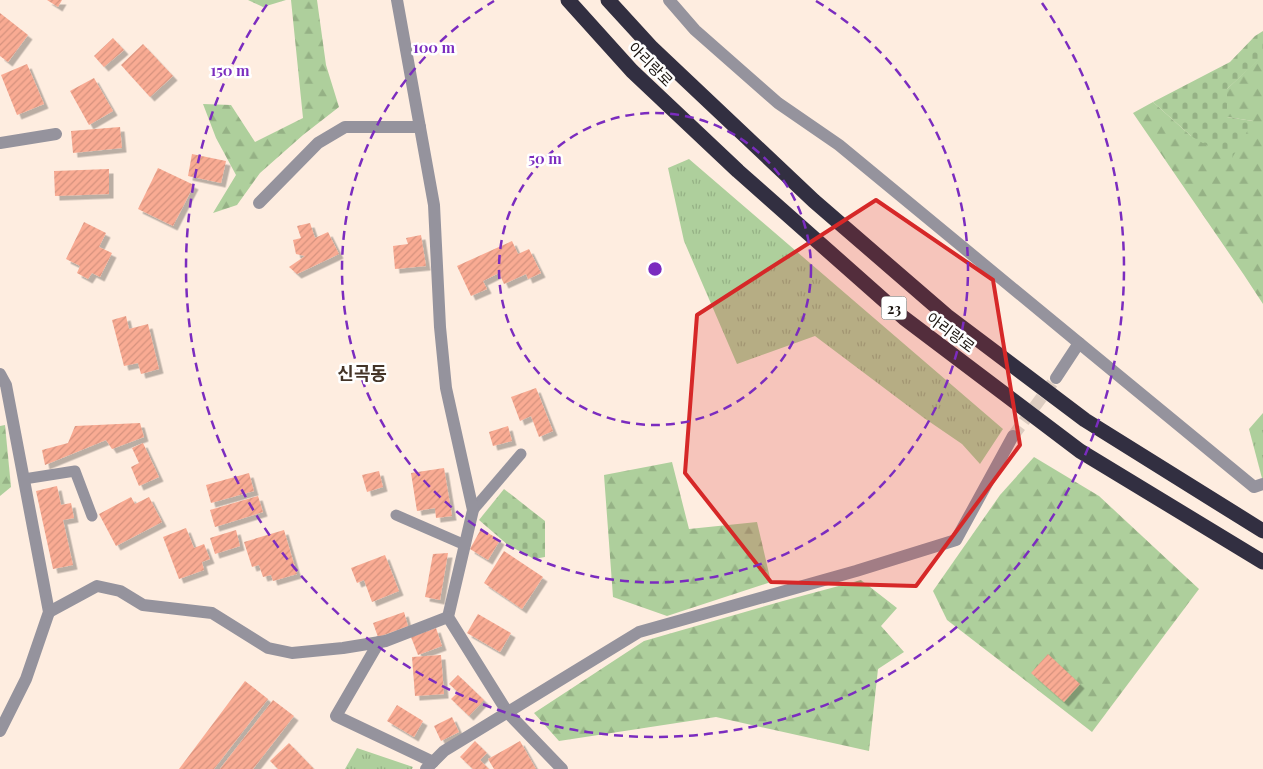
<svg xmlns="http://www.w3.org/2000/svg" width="1263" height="769" font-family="'Playfair Display','Noto Sans KR',serif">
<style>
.grass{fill:url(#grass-tufts)}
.forest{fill:url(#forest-firs)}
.cemetery{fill:url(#cemetery-stones)}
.building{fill:url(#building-hatch);filter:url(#shadow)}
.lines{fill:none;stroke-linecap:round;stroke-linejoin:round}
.street-tunnel{stroke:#dcccc0;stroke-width:12;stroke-dasharray:12 6;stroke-linecap:butt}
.lane{stroke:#95939d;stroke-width:11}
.street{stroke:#95939d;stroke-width:12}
.highway{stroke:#322f41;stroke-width:15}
.marked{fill:#d62828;fill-opacity:0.2;stroke:#d62828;stroke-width:4;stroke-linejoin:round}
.ring{fill:none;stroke:#7b2cbf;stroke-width:2.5;stroke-dasharray:9 6}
.labels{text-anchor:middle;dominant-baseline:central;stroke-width:5;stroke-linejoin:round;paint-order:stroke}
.shield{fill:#fff;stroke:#5f5a56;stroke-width:1}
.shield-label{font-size:14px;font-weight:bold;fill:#1a130e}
.street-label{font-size:15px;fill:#1a130e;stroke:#fff}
.quarter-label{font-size:18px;font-weight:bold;fill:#443427;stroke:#fff}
.centre{fill:#7b2cbf;stroke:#fff;stroke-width:2.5}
.ring-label{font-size:15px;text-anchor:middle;font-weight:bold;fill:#7b2cbf;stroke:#fff;stroke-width:5;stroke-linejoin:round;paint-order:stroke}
</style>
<defs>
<pattern id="grass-tufts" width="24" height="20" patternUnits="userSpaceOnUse" patternTransform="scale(1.25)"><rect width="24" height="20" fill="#aecf9c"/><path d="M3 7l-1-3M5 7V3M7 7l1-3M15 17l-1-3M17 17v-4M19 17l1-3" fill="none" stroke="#95b185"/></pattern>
<pattern id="forest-firs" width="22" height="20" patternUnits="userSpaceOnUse" patternTransform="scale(1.25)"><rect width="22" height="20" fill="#aecf9c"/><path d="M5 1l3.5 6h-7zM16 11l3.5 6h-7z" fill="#95b185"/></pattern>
<pattern id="cemetery-stones" width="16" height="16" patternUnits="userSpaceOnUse" patternTransform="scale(1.25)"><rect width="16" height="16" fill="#aecf9c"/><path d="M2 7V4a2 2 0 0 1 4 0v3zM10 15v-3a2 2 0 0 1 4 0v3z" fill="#95b185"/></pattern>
<pattern id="building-hatch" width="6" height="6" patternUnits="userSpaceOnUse" patternTransform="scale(1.25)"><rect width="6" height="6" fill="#f9ab93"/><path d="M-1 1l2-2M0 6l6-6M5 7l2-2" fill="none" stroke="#d5927e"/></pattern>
<filter id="shadow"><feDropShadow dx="4.5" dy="4.5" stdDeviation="0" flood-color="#0004"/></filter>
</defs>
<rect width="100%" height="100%" fill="#feede0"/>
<g class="grass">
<path d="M689,159l314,270 -23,35 -18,-20 -38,-26 -109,-82 -78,28 -53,-123 -16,-73z"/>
<path d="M1263,413v69l-14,-53z"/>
<path d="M357,748l56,19 -1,2h-67z"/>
</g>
<g class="forest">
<path d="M248,0h38l-23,7z"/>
<path d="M291,0h26l9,65 13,42 -36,28 -43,38 -23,32 -24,8 23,-38 -20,-37 -13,-34 28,1 24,37 48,-24z"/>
<path d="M1263,55v249l-19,-29 -111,-162 20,-11 38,34 62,-15 -26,-4v-28z"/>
<path d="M5,425l6,62 -11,9v-70z"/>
<path d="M1034,457l65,39 100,93 -107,143 -145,-112 -14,-29 67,-96z"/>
<path d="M672,462l17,67 68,-7 14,60 -104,34 -54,-19 -9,-122z"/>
<path d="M861,580l36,28 -16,18 23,26 -26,17 -9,82 -153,-34 -157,24 -25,-28 110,-72 139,-40z"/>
</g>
<g class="cemetery">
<path d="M1263,31v25l-36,33v28l26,4 -22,39 -40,-24 -38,-34 77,-40 25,-26z"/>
<path d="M504,489l41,32v36l-11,2 -26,-14 -29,-25z"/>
</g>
<g class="building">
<path d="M47,0h15l-4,7z"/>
<path d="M0,13l28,22 -20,27 -8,-6z"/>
<path d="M113,38l11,12 -20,17 -10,-11z"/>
<path d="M143,44l30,32 -23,21 -29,-32z"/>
<path d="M27,64l17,40 -27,11 -16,-40z"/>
<path d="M94,78l19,33 -24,14 -19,-34z"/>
<path d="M120,127l2,21 -49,5 -2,-22z"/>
<path d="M192,154l34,7 -5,22 -33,-7z"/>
<path d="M158,168l36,17 -21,41 -35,-17z"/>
<path d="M109,169v25l-54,2 -1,-25z"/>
<path d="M84,222l22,11 -7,14 13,6 -12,24 -8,-4 -4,6 -11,-6 3,-7 -14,-7z"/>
<path d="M310,223l5,15 13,-6 11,22 -42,20 -8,-7 16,-11 -9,-2 -3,-14 8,-2 -4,-12z"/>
<path d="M421,235l5,31 -31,3 -2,-23 15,-2 -2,-6z"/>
<path d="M512,241l6,13 11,-5 12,24 -13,6 -2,-5 -22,10 -5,-11 -16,8 4,8 -16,7 -14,-30z"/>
<path d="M126,316l3,13 19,-5 11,45 -18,5 -3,-11 -14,3 -12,-46z"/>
<path d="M536,388l17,43 -14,6 -8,-21 -11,5 -9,-24z"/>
<path d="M140,423l4,14 -32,12 -6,-9 -61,25 -3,-15 26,-7 7,-17z"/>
<path d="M508,426l4,15 -19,5 -4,-14z"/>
<path d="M143,443l16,34 -20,9 -8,-19 8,-4 -7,-15z"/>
<path d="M444,468l8,48 -16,2 -1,-10 -18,3 -6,-38z"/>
<path d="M379,471l4,16 -16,5 -5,-17z"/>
<path d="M249,473l5,18 -43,12 -5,-18z"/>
<path d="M57,486l4,19 10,-2 3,15 -11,2 10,45 -20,4 -17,-78z"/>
<path d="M258,496l5,16 -48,15 -5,-17z"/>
<path d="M131,497l4,7 14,-7 13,25 -46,24 -17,-32z"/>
<path d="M186,528l8,20 10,-4 6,15 -8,3 2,8 -25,9 -16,-42z"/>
<path d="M481,529l19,11 -12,20 -18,-11z"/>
<path d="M236,530l4,16 -25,8 -5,-16z"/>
<path d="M284,530l13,44 -24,7 -2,-6 -8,2 -4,-12 -7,2 -8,-25z"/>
<path d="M504,551l39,26 -21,32 -38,-26z"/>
<path d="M448,553l-8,47 -15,-3 8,-43z"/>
<path d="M385,555l14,36 -27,11 -8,-22 -7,3 -6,-15z"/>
<path d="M404,612l4,14 -30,11 -5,-14z"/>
<path d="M478,614l33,19 -11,19 -33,-19z"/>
<path d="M436,628l6,18 -24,9 -7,-18z"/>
<path d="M1048,654l32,30 -16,18 -33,-29z"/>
<path d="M441,655l3,39 -29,2 -3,-39z"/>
<path d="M458,675l26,25 -15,16 -18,-17 7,-7 -9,-8z"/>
<path d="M245,681l23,18 -54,70h-35z"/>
<path d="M273,700l21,16 -41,53h-33z"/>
<path d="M397,705l26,16 -9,16 -27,-16z"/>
<path d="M452,717l7,15 -18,9 -7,-15z"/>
<path d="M475,741l12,12 -7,7 9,9h-16l-13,-12z"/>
<path d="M520,741l16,28h-42l-6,-10z"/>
<path d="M289,743l25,26h-36l-8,-8z"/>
</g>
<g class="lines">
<path class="street-tunnel" d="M1013,436l43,-58"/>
<g class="lane">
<path d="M24,479l51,-8 17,45"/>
<path d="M473,510l48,-56"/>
<path d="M396,515l69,30"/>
</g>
<g class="street">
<path d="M397,0l37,205 6,122 6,61 27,122 -25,107 60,96 54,56"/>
<path d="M669,0l26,30 83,73 61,42 240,198"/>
<path d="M0,143l56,-9"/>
<path d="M259,203l59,-60 27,-16h75"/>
<path d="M0,374l6,11 43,227 -23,67 -26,52"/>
<path d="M1056,378l23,-35 175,144 9,-3"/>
<path d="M49,612l48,-26 23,5 23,14 69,8 56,35 24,5 51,-5 43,-7 62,-24"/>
<path d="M379,642l-43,74 97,46"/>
<path d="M426,769l18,-18 195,-119 217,-61 100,-31 57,-104"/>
</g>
<g class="highway">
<path d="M568,0l64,71 106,100 166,147 176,133 183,111"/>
<path d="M608,0l44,48 162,153 133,115 138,104 178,111"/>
</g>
</g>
<path class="marked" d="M876,200l117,80 27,165 -104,141 -145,-4 -86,-109 12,-158z"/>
<g class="ring">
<circle cx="655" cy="269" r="156"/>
<path d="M816 1A313 313 0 1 1 494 1"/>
<path d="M1042 3A469 469 0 1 1 268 3"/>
</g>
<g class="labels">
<rect class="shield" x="881.5" y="296.5" width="25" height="23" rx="4"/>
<g class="shield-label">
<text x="894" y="308">23</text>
</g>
<g class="street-label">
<text transform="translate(651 64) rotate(45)">아리랑로</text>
<text transform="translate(951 332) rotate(37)">아리랑로</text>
</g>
<g class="quarter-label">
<text x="362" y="373">신곡동</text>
</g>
</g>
<circle cx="655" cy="269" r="8" class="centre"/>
<g class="ring-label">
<text x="434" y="53">100 m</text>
<text x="230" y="76">150 m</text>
<text x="545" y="164">50 m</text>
</g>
</svg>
